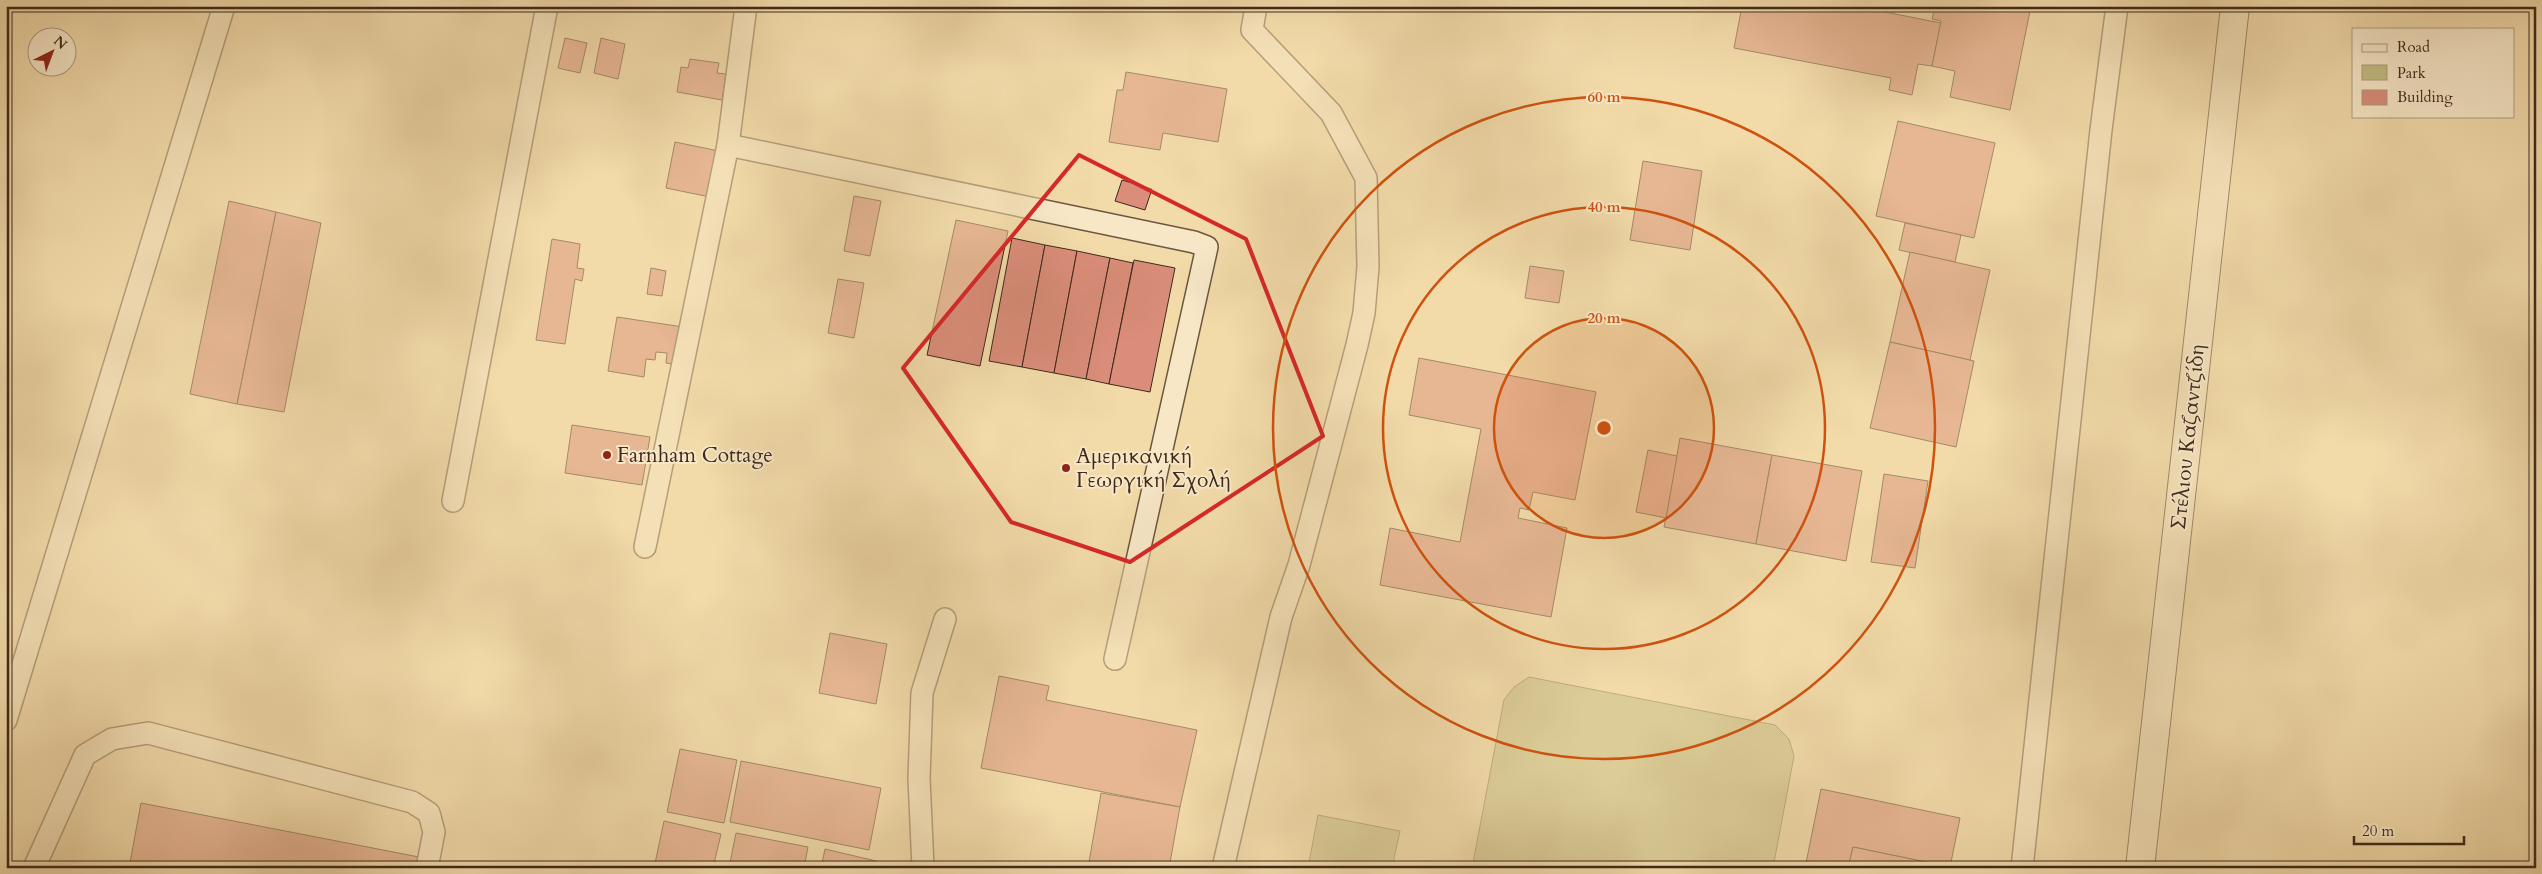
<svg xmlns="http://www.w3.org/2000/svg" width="2542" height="874" font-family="Cardo,serif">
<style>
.green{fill:#c2bd83;stroke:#807450}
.building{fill:#da8d7a;stroke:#3f2a1c}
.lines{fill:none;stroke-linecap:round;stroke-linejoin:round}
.service-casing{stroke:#6c563f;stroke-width:24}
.secondary-casing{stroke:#3f2a1c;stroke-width:30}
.service{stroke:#f7e7c7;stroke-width:21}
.secondary{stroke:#f7e7c7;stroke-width:28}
.marked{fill:none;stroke:#d62828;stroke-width:4;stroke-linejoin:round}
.ring{fill:none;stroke:#cf520e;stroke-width:2.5}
.poi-dot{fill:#8f2418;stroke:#f7e7c7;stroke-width:2}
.labels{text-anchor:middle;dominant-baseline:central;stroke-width:4;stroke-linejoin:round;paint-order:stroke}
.street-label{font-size:21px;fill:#3f2a1c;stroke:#f7e7c7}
.poi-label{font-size:21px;fill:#3f2a1c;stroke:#f7e7c7;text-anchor:start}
.centre{fill:#cf520e;stroke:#f7e7c7;stroke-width:2.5}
.ring-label{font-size:15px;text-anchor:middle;font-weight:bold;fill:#cf520e;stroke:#f7e7c7;stroke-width:4;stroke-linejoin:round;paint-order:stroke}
</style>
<rect width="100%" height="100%" fill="#f2daa9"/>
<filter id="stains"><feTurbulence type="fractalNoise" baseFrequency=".004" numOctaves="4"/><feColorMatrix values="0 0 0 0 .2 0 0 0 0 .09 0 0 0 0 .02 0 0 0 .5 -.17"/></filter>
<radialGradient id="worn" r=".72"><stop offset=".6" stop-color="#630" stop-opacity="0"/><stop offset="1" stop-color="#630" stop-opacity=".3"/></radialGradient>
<g class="green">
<path d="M1529,677l246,48 14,14 5,17 -21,112h-301l32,-168 10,-13z"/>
<path d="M1318,815l82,16 -8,37h-84z"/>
</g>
<g class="building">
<path d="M1742,6h144l-1,6 56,11 -9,43 -14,-2 -6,31 -23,-5 2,-12 -157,-30z"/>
<path d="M1935,6h96l-21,104 -60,-13 5,-26 -23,-5 9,-45 -9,-2z"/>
<path d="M565,38l22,5 -7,30 -22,-5z"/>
<path d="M601,38l24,6 -7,35 -24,-6z"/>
<path d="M690,59l29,4 -2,10 9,1 -4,26 -45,-8 4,-25 7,1z"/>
<path d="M1126,72l101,17 -9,53 -55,-9 -3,17 -51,-8 8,-52h6z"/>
<path d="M1898,121l97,22 -21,95 -98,-22z"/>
<path d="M675,142l44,9 -9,46 -44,-9z"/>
<path d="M1643,161l59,10 -12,79 -60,-10z"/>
<path d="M1122,180l30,9 -7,21 -30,-9z"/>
<path d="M854,196l27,5 -11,55 -26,-5z"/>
<path d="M229,201l47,11 -39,192 -47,-10z"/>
<path d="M276,212l45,11 -37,189 -47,-8z"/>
<path d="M956,220l52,11 -28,135 -53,-11z"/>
<path d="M1905,223l56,12 -6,27 -56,-12z"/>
<path d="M1012,238l33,7 -23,122 -33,-6z"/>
<path d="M552,239l28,5 -3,24 7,1 -2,12 -7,-2 -10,65 -29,-4z"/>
<path d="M1045,245l32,6 -23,122 -32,-6z"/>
<path d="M1077,251l33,7 -24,121 -32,-6z"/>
<path d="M1910,252l80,18 -20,90 -80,-18z"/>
<path d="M1110,258l23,5 -24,121 -23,-5z"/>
<path d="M1134,260l41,8 -25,124 -41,-8z"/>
<path d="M1530,266l34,5 -5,32 -34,-5z"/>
<path d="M651,268l15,3 -4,25 -15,-2z"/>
<path d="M838,279l26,4 -10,55 -26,-5z"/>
<path d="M617,317l66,10 -5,38 -12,-2 1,-10 -11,-1 -1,8 -9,-1 -2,18 -36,-6z"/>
<path d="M1890,342l84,19 -18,86 -86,-19z"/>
<path d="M1419,358l177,34 -21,108 -42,-8 -4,18 -9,-2 -2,10 49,10 -16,89 -171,-32 10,-57 70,14 21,-113 -72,-14z"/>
<path d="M572,425l78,12 -8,48 -77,-12z"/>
<path d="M1680,438l92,17 -16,89 -92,-17z"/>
<path d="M1648,450l29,6 -11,62 -30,-6z"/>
<path d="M1772,455l90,16 -16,90 -90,-17z"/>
<path d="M1884,474l44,7 -13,87 -44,-6z"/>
<path d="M830,633l57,11 -11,60 -57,-11z"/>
<path d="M999,676l50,10 -3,14 151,30 -17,77 -199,-39z"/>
<path d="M680,749l57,11 -13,63 -57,-11z"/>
<path d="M741,761l140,27 -12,62 -139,-28z"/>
<path d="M1821,789l139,29 -10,49 -97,-20 -5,21h-43z"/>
<path d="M1101,793l79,14 -11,61h-81z"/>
<path d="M141,803l278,54 -2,11h-288z"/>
<path d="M664,821l57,13 -8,34h-59z"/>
<path d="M736,833l72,14 -4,21h-75z"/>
<path d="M1853,847l97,20 5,1h-107z"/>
<path d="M825,849l51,12 -1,7h-54z"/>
</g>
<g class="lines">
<g class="service-casing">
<g id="service">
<path d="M728,145l466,97 13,5 -92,412"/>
<path d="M453,501l94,-495"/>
<path d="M645,547l83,-402 18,-139"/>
<path d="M6,720l218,-714"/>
<path d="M34,868l51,-113 27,-16 36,-6 264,69 17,11 5,19 -7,36"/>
<path d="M923,868l-4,-90 3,-85 23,-74"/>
<path d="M1223,868l58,-251 18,-52 58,-220 7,-32 4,-46 -2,-89 -35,-65 -79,-83 4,-24"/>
<path d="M2022,868l79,-738 16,-124"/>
</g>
</g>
<g class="secondary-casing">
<path id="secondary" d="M2140,868l95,-862"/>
</g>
<use href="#service" class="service"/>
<use href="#secondary" class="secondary"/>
</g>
<path d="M0 0H2542V874H0ZM1079,155l167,84 77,197 -193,126 -119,-40 -108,-154z" fill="#f2daa9" fill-opacity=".55" fill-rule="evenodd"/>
<path class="marked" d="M1079,155l167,84 77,197 -193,126 -119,-40 -108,-154z"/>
<circle cx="1604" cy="428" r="110" fill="#cf520e" fill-opacity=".12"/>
<g class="ring">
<circle cx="1604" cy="428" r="110"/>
<circle cx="1604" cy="428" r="221"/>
<circle cx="1604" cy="428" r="331"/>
</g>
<g class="poi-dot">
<circle cx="607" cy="455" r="5"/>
<circle cx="1066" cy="468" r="5"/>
</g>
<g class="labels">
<g class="street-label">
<text transform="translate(2188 437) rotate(-84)">Στέλιου Καζαντζίδη</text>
</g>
<g class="poi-label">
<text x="617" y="455">Farnham Cottage</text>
<text x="1076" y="456">Αμερικανική<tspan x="1076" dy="24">Γεωργική Σχολή</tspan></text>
</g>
</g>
<circle cx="1604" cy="428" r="8" class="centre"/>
<g class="ring-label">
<text x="1604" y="102">60 m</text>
<text x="1604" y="212">40 m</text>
<text x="1604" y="323">20 m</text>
</g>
<rect width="2542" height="874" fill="none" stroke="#f2daa9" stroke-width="25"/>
<rect x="8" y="8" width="2527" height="859" fill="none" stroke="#3f2a1c" stroke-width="2.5"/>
<rect x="12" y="12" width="2517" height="849" fill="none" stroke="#3f2a1c"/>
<rect x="2352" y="28" width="162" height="90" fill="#f7e7c7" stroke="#ad9b83"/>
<rect x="2362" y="44" width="25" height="8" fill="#f7e7c7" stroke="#ad9b83"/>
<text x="2397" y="52" font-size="15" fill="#3f2a1c">Road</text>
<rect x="2362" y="65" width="25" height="15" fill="#c2bd83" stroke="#ad9b83"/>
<text x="2397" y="78" font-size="15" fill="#3f2a1c">Park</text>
<rect x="2362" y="90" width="25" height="15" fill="#da8d7a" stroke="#ad9b83"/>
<text x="2397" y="102" font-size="15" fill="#3f2a1c">Building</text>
<g transform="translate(52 52) rotate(42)"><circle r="24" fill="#f7e7c7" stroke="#ad9b83"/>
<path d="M0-4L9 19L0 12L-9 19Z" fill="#8f2418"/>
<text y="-8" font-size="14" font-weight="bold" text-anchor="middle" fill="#3f2a1c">N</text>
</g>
<path d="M2354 836v8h110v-8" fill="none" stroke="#3f2a1c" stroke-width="2.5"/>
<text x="2362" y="836" font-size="15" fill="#3f2a1c" stroke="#f7e7c7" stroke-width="4" paint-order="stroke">20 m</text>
<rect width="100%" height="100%" filter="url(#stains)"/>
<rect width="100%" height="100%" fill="url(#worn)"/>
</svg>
